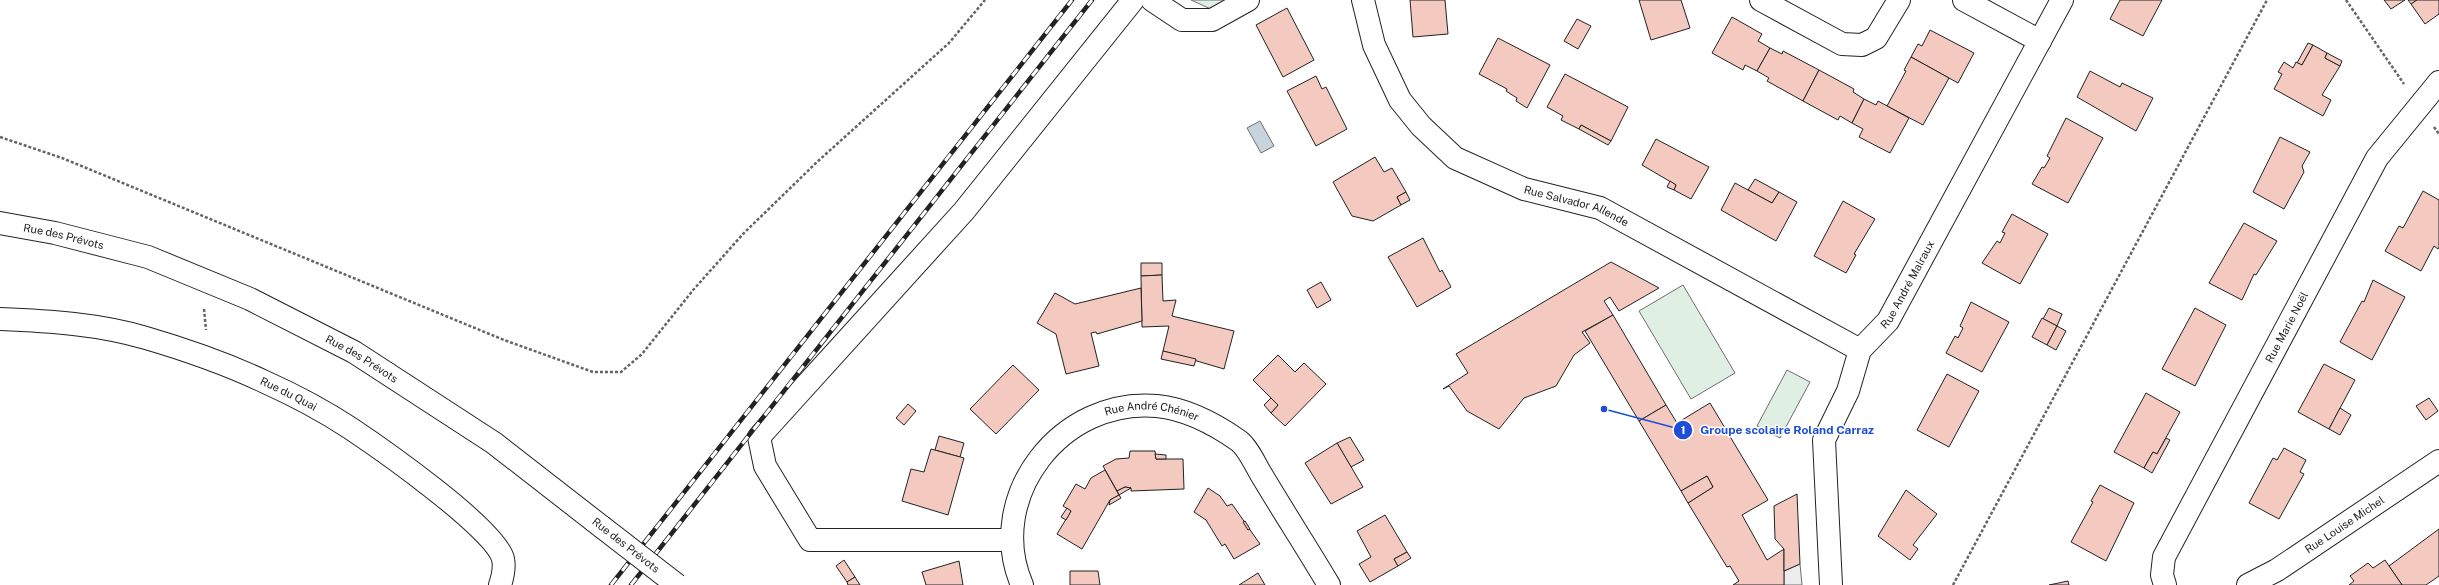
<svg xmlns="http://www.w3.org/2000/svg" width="2439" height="585" font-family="'Public Sans',sans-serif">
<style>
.green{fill:#e0efe3;stroke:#6f6f6f}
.parking{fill:#ededed;stroke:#6f6f6f}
.water{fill:#c7d3dd;stroke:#6f6f6f}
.building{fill:#f3c9c0;stroke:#222}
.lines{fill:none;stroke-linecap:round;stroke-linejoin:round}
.minor-casing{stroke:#222;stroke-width:24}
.path{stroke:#646464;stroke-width:2.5;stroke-dasharray:3 2;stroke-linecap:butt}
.minor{stroke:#fff;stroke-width:22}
.rail-casing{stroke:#222;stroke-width:4.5}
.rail{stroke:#fff;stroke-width:3;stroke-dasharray:9;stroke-linecap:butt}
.minor-bridge-casing{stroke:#222;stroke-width:24;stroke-linecap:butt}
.minor-bridge{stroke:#fff;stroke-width:22}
.labels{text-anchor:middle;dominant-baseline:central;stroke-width:3;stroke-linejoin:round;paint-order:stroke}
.street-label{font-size:11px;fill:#222;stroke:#fff}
.leader{fill:none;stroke:#1d4ed8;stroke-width:1.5}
.callout-dot{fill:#1d4ed8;stroke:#fff;stroke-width:1.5}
.mark-label{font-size:12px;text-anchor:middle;font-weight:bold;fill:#fff}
.callout-label{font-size:12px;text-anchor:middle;font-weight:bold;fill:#1d4ed8;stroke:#fff;stroke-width:3;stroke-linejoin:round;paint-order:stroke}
</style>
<rect width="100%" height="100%" fill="#fff"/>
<g class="green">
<path d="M1191,0h39l-17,10z"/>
<path d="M1683,285l52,88 -44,26 -52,-88z"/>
<path d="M1787,370l23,12 -30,56 -23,-12z"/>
</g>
<path class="parking" d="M1800,564l2,21h-18v-14z"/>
<path class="water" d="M1260,121l14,25 -13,7 -14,-25z"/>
<g class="building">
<path d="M1410,0h35l3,34 -35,3z"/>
<path d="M1639,0h42l9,28 -39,12z"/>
<path d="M2120,0h42l-19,36 -33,-17z"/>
<path d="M2384,0h21l-14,9z"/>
<path d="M2408,0h9l-6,4z"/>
<path d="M2417,0h22v14l-14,10 -14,-20z"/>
<path d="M1287,8l27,52 -31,17 -27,-52z"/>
<path d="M1732,17l30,17 -4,7 12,7 -13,23 -12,-6 -2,5 -31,-17z"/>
<path d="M1577,19l14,7 -13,23 -14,-8z"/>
<path d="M1930,30l44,23 -16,30 -47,-26 7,-13 4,2z"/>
<path d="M1498,38l52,27 -23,43 -11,-7 1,-3 -11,-7 1,-2 -28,-15z"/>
<path d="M2308,43l5,2 -11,20 -5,-2z"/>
<path d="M2313,45l14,8 -2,5 15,8 -18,29 9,5 -8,16 -49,-27 8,-15 -4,-2 6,-10 9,6 3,-6 6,3z"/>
<path d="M1770,48l12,6 1,-3 36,19 -16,31 -36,-20 2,-3 -12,-7z"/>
<path d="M2327,53l15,8 -2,5 -15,-8z"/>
<path d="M1911,57l38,21 -26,47 -36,-19 19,-35 -2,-1z"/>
<path d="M1819,70l35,19 -1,3 11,7 -12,24 -12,-7 -2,4 -35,-19z"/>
<path d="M2090,71l30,16 2,-4 31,15 -17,33 -59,-34z"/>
<path d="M1565,74l63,33 -17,34 -30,-16 -2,4 -18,-9 2,-4 -16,-9z"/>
<path d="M1316,76l6,13 4,-2 21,42 -31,17 -29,-55z"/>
<path d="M1864,99l12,6 2,-4 31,17 -19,35 -31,-16 4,-8 -11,-6z"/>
<path d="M2066,118l37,20 -35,65 -36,-19 10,-17 2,1 6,-10 -3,-2z"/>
<path d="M1581,125l30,16 -3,4 -29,-16z"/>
<path d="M2280,137l30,15 -8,14 2,6 -20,37 -31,-17z"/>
<path d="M1656,139l53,28 -18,32 -17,-9 2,-5 -34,-20z"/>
<path d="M1375,157l9,15 8,-4 14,24 -9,5 4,8 -28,16 -21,-5 -19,-34z"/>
<path d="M1755,179l24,13 -7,11 -24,-13z"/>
<path d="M1670,181l6,4 -2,5 -7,-3z"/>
<path d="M1735,183l37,20 7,-11 18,10 -21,39 -55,-31z"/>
<path d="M2423,191l16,9v47l-1,2 -4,-3 -13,25 -36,-20 14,-25 4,2z"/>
<path d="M1406,192l4,8 -9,5 -4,-8z"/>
<path d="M1843,201l32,18 -21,35 2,1 -10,18 -32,-17z"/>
<path d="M2012,214l36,20 -28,50 -38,-21 15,-22 3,2 5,-10 -3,-1z"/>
<path d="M2244,223l33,18 -21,34 -2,-1 -12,26 -33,-17z"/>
<path d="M1423,238l17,34 2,-2 9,17 -34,20 -29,-50z"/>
<path d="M1611,262l48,26 -40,23 -9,-14 -6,4 9,14 -31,17 8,11 -16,12 -18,31 -32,12 -25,31 -32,-18 -18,-25 -6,3 25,-16 -12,-19z"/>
<path d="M1141,263h21v12l-21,1z"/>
<path d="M1162,275l1,26 13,-1 -4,16 62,15 -10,38 -61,-18 6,-25 -27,1 -1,-51z"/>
<path d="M2373,280l32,17 -33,63 -32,-18 22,-41 2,1z"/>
<path d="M1321,282l10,18 -14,8 -10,-18z"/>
<path d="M1141,288l1,33 -45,13 -1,-2 -5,1 8,33 -33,8 -10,-40 -19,-11 18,-30 20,11z"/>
<path d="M1971,302l38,20 -27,50 -36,-19 9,-17 3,2 5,-10 -3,-2z"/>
<path d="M2049,308l13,6 -5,12 -14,-7z"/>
<path d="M2195,308l31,17 -31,61 -33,-17z"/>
<path d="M1613,315l53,90 -27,16 -54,-90z"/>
<path d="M2042,318l15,8 -10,19 -15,-8z"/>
<path d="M2057,326l9,5 -10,19 -9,-5z"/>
<path d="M1163,351l33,8 -2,7 -33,-7z"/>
<path d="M1278,355l17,17 9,-9 22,21 -41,42 -14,-13 7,-8 -25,-25z"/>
<path d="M2324,364l31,16 -26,49 -31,-17z"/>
<path d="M1013,365l26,25 -43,44 -26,-25z"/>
<path d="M1947,374l32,17 -30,56 -32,-17z"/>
<path d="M2146,393l34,19 -23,42 -4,-2 -9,16 -30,-16z"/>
<path d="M1271,398l7,7 -7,8 -7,-8z"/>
<path d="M2429,398l9,13 -12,9 -10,-14z"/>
<path d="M1710,403l58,97 -26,15 25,45 17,-11v36h-51l6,-4 -9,-15 -3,1 -39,-64 25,-16 -6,-11 -26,15 -42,-70 27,-16 11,18z"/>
<path d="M908,404l8,7 -12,14 -8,-7z"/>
<path d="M2340,408l11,7 -11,20 -11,-6z"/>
<path d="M939,436l25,7 -4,14 -25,-7z"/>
<path d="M1350,437l14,23 -13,7 -14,-24z"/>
<path d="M2166,438l4,2 -18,33 -8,-5 9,-16 4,2z"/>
<path d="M1337,443l26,44 -32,17 -26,-41z"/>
<path d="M2284,448l22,12 -6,12 4,2 -25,45 -30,-16 24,-45 4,2z"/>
<path d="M931,449l33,9 -16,57 -46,-14 9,-32 13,3z"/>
<path d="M1130,451h25l1,8h27l1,30 -53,2v-3l-6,-1 -8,4 -14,-25 13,-7 13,-1z"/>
<path d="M1155,454l11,1v4h-10z"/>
<path d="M1105,470l14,25 -9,5 -28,49 -25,-15 14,-23 -8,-5 13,-22 9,5 6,-11z"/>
<path d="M1707,476l6,11 -25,16 -7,-12z"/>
<path d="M2100,485l34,18 -28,58 -35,-19 22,-40 -2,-1z"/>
<path d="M1125,487l6,1 -12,7 -2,-4z"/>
<path d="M1208,488l12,8 7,10 5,-2 28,40 -26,15 -9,-15 -3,2 -16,-26 -12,-8z"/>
<path d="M1906,490l31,24 -24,31 5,4 -8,11 -32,-24z"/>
<path d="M1797,494l3,70 -16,7v-22l-9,-10 -1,-33z"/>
<path d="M1119,495l2,3 -12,7 1,-5z"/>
<path d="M1067,508l4,3 -5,9 -5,-3z"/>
<path d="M1385,515l22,37 -13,7 4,7 -28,16 -11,-18 12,-7 -14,-26z"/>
<path d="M1245,521l5,8 -2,1 -5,-8z"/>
<path d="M2439,529v47l-13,9h-24l-13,-19z"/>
<path d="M1407,552l4,6 -13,8 -4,-7z"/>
<path d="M844,560l11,17 -8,5 -11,-16z"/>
<path d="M2385,560l17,25h-53l5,-4 -4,-5 18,-13 5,5z"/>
<path d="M959,561l4,24h-37l-4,-13z"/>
<path d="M1070,571h28l2,14h-30z"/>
<path d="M1258,573l7,12h-26z"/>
<path d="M855,577l5,8h-12l-1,-3z"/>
<path d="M2068,581l1,4h-20z"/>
</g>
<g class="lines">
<g class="minor-casing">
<g id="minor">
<path d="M1152,0l30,20h30l36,-20"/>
<path id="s1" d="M1363,0l11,45 26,55 21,26 34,32 69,31 76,19 260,142"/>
<path d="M1761,0l81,44 20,1 14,-7 23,-38"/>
<path d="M1964,0l76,41"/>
<path id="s2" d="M0,223l55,10 93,24 102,42 104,53 140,91 108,84"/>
<path id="s3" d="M0,319c49,2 99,5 146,19 41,12 81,26 119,44 29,13 59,29 85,46 30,20 146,101 153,131 2,9 0,17 -3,26"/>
<path d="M1011,540h-201l-45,-74 -6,-29 205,-226 169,-211"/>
<path id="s4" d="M1022,585c-38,-89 40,-188 135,-179 30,3 58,18 82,35 9,7 16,23 22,33 22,37 46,74 68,111"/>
<path id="s5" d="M1831,585l-7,-145 24,-49 12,-41 28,-29 174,-321"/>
<path id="s6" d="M2165,585l-3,-10 2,-18 213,-399 62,-76"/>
<path id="s7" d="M2248,585l29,-15 162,-109"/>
</g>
</g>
<g class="path">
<path d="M2346,0l58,84"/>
<path d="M2434,127l5,7"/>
<path d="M0,137l62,21 442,182 89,32h28l21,-18 52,-65 49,-55 74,-72 132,-119 36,-43"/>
<path d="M204,309l2,21"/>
<path d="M1953,585l314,-585"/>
</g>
<use href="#minor" class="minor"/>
<g class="rail-casing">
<g id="rail">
<path d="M611,585l461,-585"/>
<path d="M631,585l461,-585"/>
</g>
</g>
<use href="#rail" class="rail"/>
<g class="minor-bridge-casing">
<path id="minor-bridge" d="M602,527l75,58"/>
</g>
<use href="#minor-bridge" class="minor-bridge"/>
</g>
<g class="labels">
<g class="street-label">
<text stroke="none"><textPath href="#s1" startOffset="318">Rue Salvador Allende</textPath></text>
<text stroke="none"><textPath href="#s2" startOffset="65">Rue des Prévots</textPath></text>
<text stroke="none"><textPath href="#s5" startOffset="324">Rue André Malraux</textPath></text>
<text stroke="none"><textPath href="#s6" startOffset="289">Rue Marie Noël</textPath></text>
<text stroke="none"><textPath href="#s2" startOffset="389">Rue des Prévots</textPath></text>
<text stroke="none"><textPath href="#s3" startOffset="301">Rue du Quai</textPath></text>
<text stroke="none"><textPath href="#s4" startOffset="263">Rue André Chénier</textPath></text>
<text stroke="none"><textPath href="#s7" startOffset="114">Rue Louise Michel</textPath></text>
<text transform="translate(626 545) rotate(38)">Rue des Prévots</text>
</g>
</g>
<path class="leader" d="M1604 409L1683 430"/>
<g class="callout-dot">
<circle cx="1604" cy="409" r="4"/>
<circle cx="1683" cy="430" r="10"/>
</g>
<g class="mark-label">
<text x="1683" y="434">1</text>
</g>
<g class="callout-label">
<text x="1787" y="434">Groupe scolaire Roland Carraz</text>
</g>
</svg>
